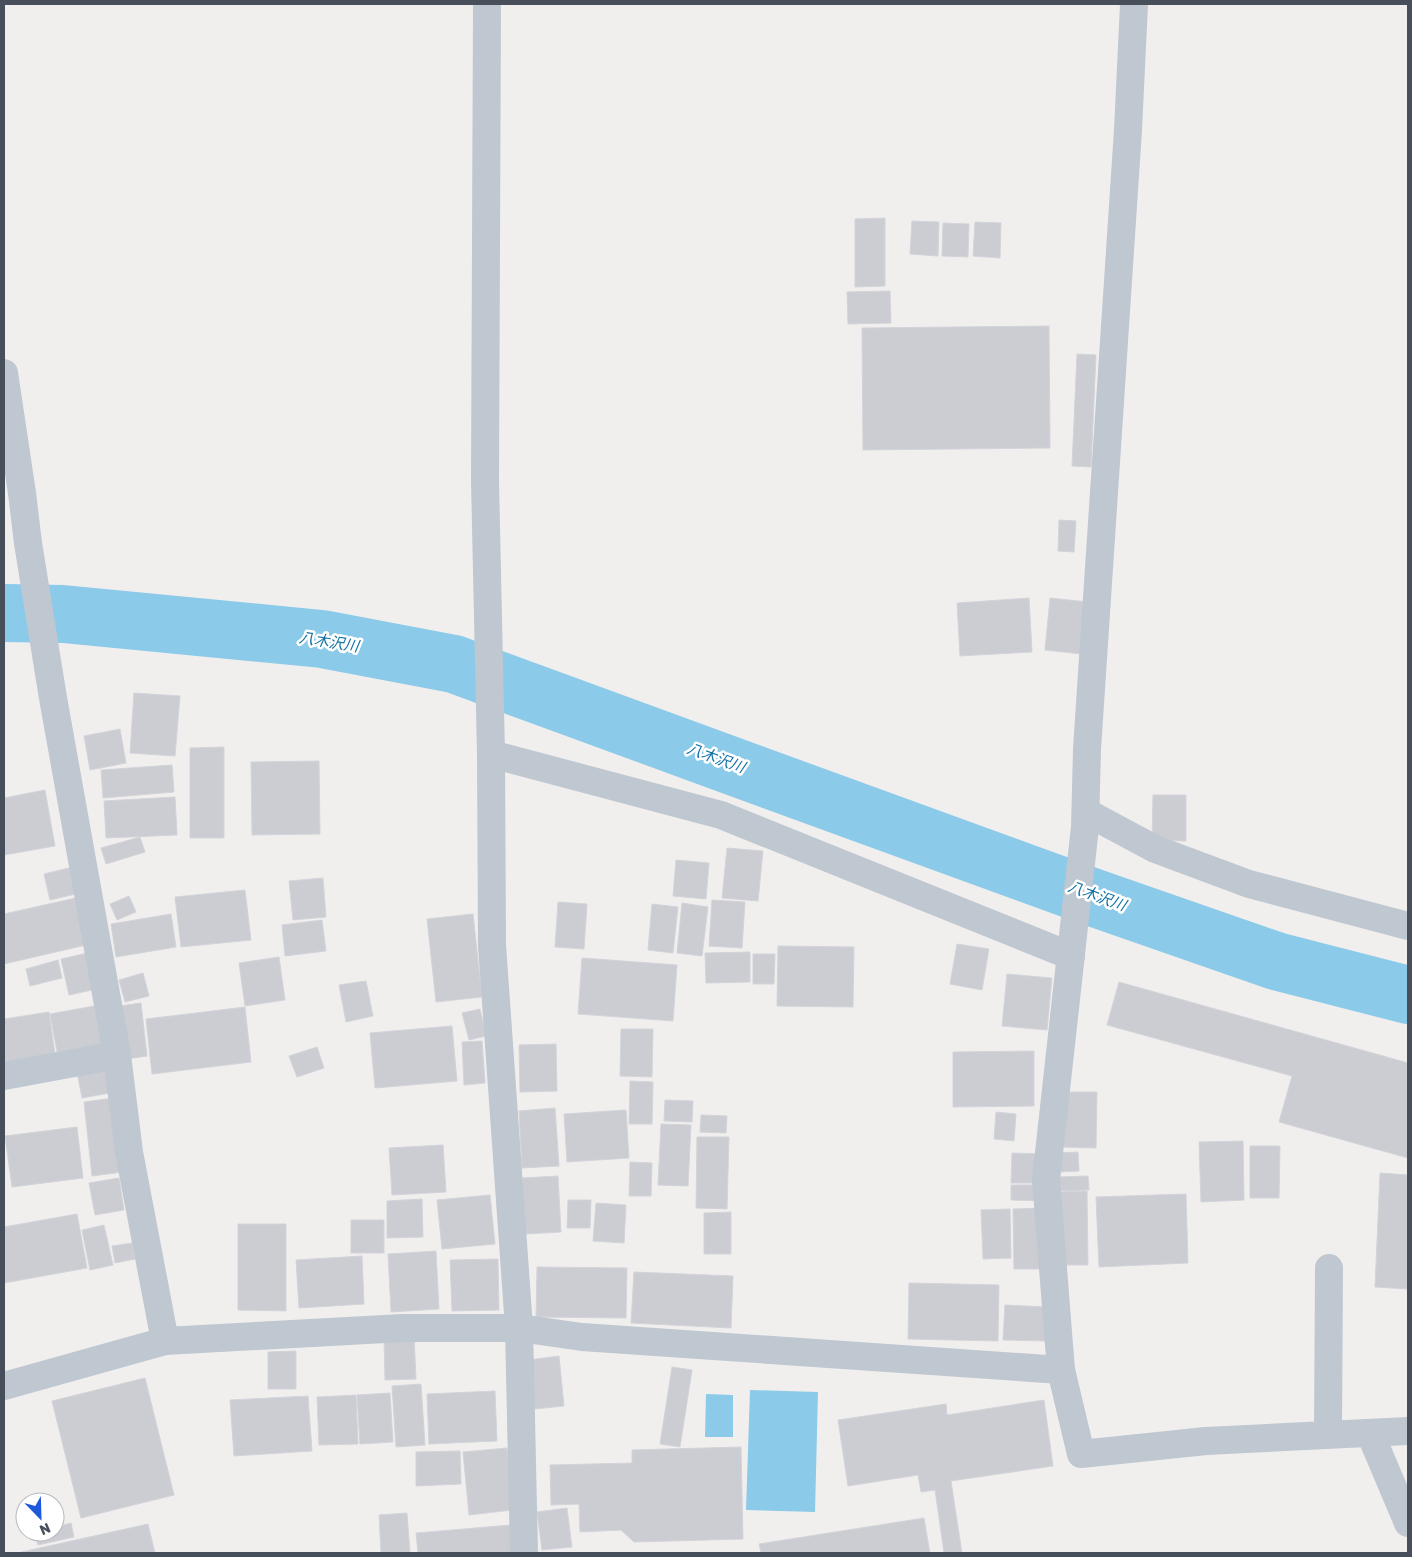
<svg xmlns="http://www.w3.org/2000/svg" width="1412" height="1557" font-family="Rubik,'Noto Sans JP',sans-serif">
<style>
.water{fill:#8ccae9}
.lines{fill:none;stroke-linecap:round;stroke-linejoin:round}
.river{stroke:#8ccae9;stroke-width:58}
.building{fill:#cbcdd3;stroke:#d3d4da}
.minor{stroke:#bfc7d0;stroke-width:28}
.labels{text-anchor:middle;dominant-baseline:central;stroke-width:5;stroke-linejoin:round;paint-order:stroke}
.water-label{font-size:15px;font-style:italic;fill:#1172a5;stroke:#fff}
</style>
<rect width="100%" height="100%" fill="#f1efee"/>
<g class="water">
<path d="M750,1390l68,2 -3,120 -69,-2z"/>
<path d="M706,1394l27,1v42h-28z"/>
</g>
<g class="lines">
<path class="river" d="M4,613l59,1 259,25 132,25 322,118 316,115 184,64 132,34"/>
</g>
<g class="building">
<path d="M885,218v68l-30,1v-68z"/>
<path d="M912,221l27,1 -1,34 -28,-2z"/>
<path d="M975,222l26,1 -1,35 -27,-2z"/>
<path d="M943,223l26,1 -1,33 -26,-1z"/>
<path d="M890,291l1,32 -43,1 -1,-32z"/>
<path d="M1049,326l1,122 -187,2 -1,-122z"/>
<path d="M1077,354l19,1 -5,112 -19,-1z"/>
<path d="M1059,520l17,1 -2,31 -16,-1z"/>
<path d="M1029,598l3,54 -72,4 -3,-53z"/>
<path d="M1050,598l38,4 -6,52 -37,-4z"/>
<path d="M134,693l46,3 -5,60 -45,-3z"/>
<path d="M120,729l6,34 -36,7 -6,-34z"/>
<path d="M224,747v91h-34v-90z"/>
<path d="M319,761l1,73 -68,1 -1,-73z"/>
<path d="M172,765l2,27 -71,6 -2,-28z"/>
<path d="M45,790l10,56 -51,9v-57z"/>
<path d="M1153,795h33v46l-34,-1z"/>
<path d="M175,797l2,38 -71,3 -2,-37z"/>
<path d="M140,837l5,15 -39,12 -5,-16z"/>
<path d="M727,848l36,3 -5,50 -36,-3z"/>
<path d="M676,860l33,3 -3,36 -33,-3z"/>
<path d="M73,867l7,26 -30,7 -6,-26z"/>
<path d="M323,878l3,39 -33,3 -4,-39z"/>
<path d="M245,890l6,50 -70,7 -6,-50z"/>
<path d="M129,896l7,16 -19,8 -7,-16z"/>
<path d="M76,898l10,47 -82,19v-50z"/>
<path d="M712,900l33,2 -3,46 -33,-2z"/>
<path d="M558,902l29,2 -3,45 -29,-2z"/>
<path d="M682,903l26,4 -6,49 -25,-3z"/>
<path d="M652,904l26,3 -5,46 -25,-3z"/>
<path d="M171,914l5,33 -60,10 -5,-33z"/>
<path d="M473,914l9,83 -46,5 -9,-83z"/>
<path d="M322,920l4,31 -41,5 -3,-31z"/>
<path d="M957,944l32,5 -7,41 -32,-6z"/>
<path d="M778,946l76,1 -1,60 -76,-1z"/>
<path d="M92,952l9,36 -32,7 -8,-36z"/>
<path d="M750,952v30l-44,1 -1,-30z"/>
<path d="M753,954h22l-1,30h-21z"/>
<path d="M279,957l6,43 -40,6 -6,-43z"/>
<path d="M582,958l95,7 -4,56 -95,-7z"/>
<path d="M58,960l4,18 -32,8 -4,-17z"/>
<path d="M143,973l6,23 -24,6 -6,-22z"/>
<path d="M1007,974l45,4 -5,52 -45,-4z"/>
<path d="M366,981l7,35 -27,6 -7,-37z"/>
<path d="M1119,982l289,81v95l-129,-36 13,-46 -185,-51z"/>
<path d="M141,1003l6,53 -21,3 -6,-53z"/>
<path d="M94,1006l9,43 -45,8 -8,-43z"/>
<path d="M245,1007l6,55 -99,12 -6,-55z"/>
<path d="M480,1009l6,27 -17,4 -7,-27z"/>
<path d="M49,1012l7,49 -52,8v-50z"/>
<path d="M452,1026l5,55 -82,7 -5,-55z"/>
<path d="M621,1029h32l-1,48 -32,-1z"/>
<path d="M482,1041l3,42 -21,2 -2,-43z"/>
<path d="M556,1044l1,47 -37,1 -1,-47z"/>
<path d="M317,1047l7,21 -27,9 -8,-21z"/>
<path d="M1034,1051v55l-81,1v-55z"/>
<path d="M105,1067l5,26 -28,5 -5,-26z"/>
<path d="M630,1081l23,1 -1,42h-23z"/>
<path d="M1060,1092h37l-1,56 -36,-1z"/>
<path d="M114,1098l9,74 -31,4 -8,-74z"/>
<path d="M665,1100l28,1 -1,21 -28,-1z"/>
<path d="M555,1108l4,58 -37,2 -3,-57z"/>
<path d="M626,1110l3,48 -62,4 -3,-48z"/>
<path d="M996,1112l20,2 -2,27 -20,-2z"/>
<path d="M701,1115l26,1 -1,17 -26,-1z"/>
<path d="M661,1124l30,1 -3,61 -30,-1z"/>
<path d="M77,1127l6,51 -71,9 -7,-51z"/>
<path d="M697,1137h32l-2,72 -31,-1z"/>
<path d="M1243,1141l1,59 -43,2 -2,-60z"/>
<path d="M443,1145l3,47 -54,3 -3,-47z"/>
<path d="M1250,1146h30l-1,52h-29z"/>
<path d="M1078,1152l1,19 -20,1 -1,-19z"/>
<path d="M1012,1153l31,1 -1,29h-31z"/>
<path d="M630,1162l22,1 -1,33h-22z"/>
<path d="M1380,1173l28,2v114l-33,-2z"/>
<path d="M558,1176l3,56 -36,2 -3,-56z"/>
<path d="M1088,1176l1,14 -30,1 -1,-14z"/>
<path d="M119,1178l5,32 -29,5 -6,-32z"/>
<path d="M1011,1185h32v16l-32,-1z"/>
<path d="M1087,1191l1,74h-28l-1,-73z"/>
<path d="M1186,1194l2,69 -89,4 -3,-70z"/>
<path d="M490,1195l5,49 -53,5 -5,-49z"/>
<path d="M422,1199l1,38 -36,1v-37z"/>
<path d="M568,1200h23l-1,28h-23z"/>
<path d="M596,1203l30,2 -2,38 -31,-2z"/>
<path d="M1045,1208v61h-31l-1,-60z"/>
<path d="M1010,1209l1,49 -28,1 -2,-49z"/>
<path d="M731,1212v42h-27v-41z"/>
<path d="M77,1214l10,54 -83,15v-56z"/>
<rect x="351" y="1220" width="33" height="33"/>
<path d="M238,1224h48v87l-48,-1z"/>
<path d="M104,1225l9,40 -23,5 -8,-40z"/>
<path d="M132,1243l3,16 -20,4 -3,-17z"/>
<path d="M436,1251l3,58 -48,3 -3,-58z"/>
<path d="M362,1256l2,48 -65,4 -3,-48z"/>
<path d="M498,1259l1,51 -47,1 -2,-51z"/>
<path d="M537,1267l90,1 -1,50 -90,-1z"/>
<path d="M634,1272l99,4 -2,52 -100,-5z"/>
<path d="M909,1283l90,2 -1,56 -90,-2z"/>
<path d="M1005,1305l42,2 -1,34 -43,-1z"/>
<path d="M414,1336l2,43 -31,1 -1,-43z"/>
<path d="M296,1351v38h-28v-37z"/>
<path d="M559,1356l5,50 -29,3 -6,-49z"/>
<path d="M672,1367l20,3 -12,77 -20,-3z"/>
<path d="M145,1378l29,117 -93,23 -29,-117z"/>
<path d="M421,1384l4,61 -29,2 -4,-61z"/>
<path d="M495,1391l2,50 -68,3 -2,-50z"/>
<path d="M390,1393l3,49 -33,2 -3,-49z"/>
<path d="M356,1395l2,49 -39,1 -2,-48z"/>
<path d="M308,1396l4,55 -78,5 -4,-56z"/>
<path d="M1044,1400l9,66 -102,15 11,72h-18l-9,-63 -14,2 -3,-17 -70,11 -10,-66 108,-16 1,11z"/>
<path d="M741,1447l2,92 -109,3 -13,-12 -41,2 -1,-28 -28,1 -1,-40 82,-2v-13z"/>
<path d="M507,1448l6,62 -44,5 -6,-63z"/>
<path d="M460,1451l1,33 -45,2v-34z"/>
<path d="M567,1508l5,39 -30,3 -5,-38z"/>
<path d="M407,1513l3,40h-29l-2,-38z"/>
<path d="M924,1518l6,35h-169l-2,-9z"/>
<path d="M71,1523l3,14 -36,8 -3,-13h20v-5z"/>
<path d="M148,1524l7,29h-138z"/>
<path d="M511,1525l3,28h-96l-2,-20z"/>
</g>
<g class="lines">
<g class="minor">
<path d="M487,4l-2,477 6,273 1,191 27,383 5,225"/>
<path d="M1134,4l-6,126 -41,619 -2,78 -39,353 15,190 20,84 125,-13 202,-10"/>
<path d="M4,373l18,120 6,50 25,155 64,357 12,97 36,189"/>
<path d="M491,754l230,61 350,141"/>
<path d="M1086,812l69,37 94,35 159,42"/>
<path d="M4,1076l113,-21"/>
<path d="M4,1386l161,-45 238,-13h116l63,9 479,33"/>
<path d="M1370,1433l38,90"/>
<path d="M1328,1434l1,-166"/>
</g>
</g>
<g class="labels">
<g class="water-label">
<text transform="translate(329 642) rotate(9)">八木沢川</text>
<text transform="translate(716 758) rotate(20)">八木沢川</text>
<text transform="translate(1097 896) rotate(20)">八木沢川</text>
</g>
</g>
<rect width="1412" height="1557" fill="none" stroke="#474f5b" stroke-width="10"/>
<g transform="translate(40 1517) rotate(157)"><circle r="24" fill="#ffffff" stroke="#b5b9bd"/>
<path d="M0-4L9 19L0 12L-9 19Z" fill="#1e58db"/>
<text y="-8" font-size="14" font-weight="bold" text-anchor="middle" fill="#474f5b">N</text>
</g>
</svg>
